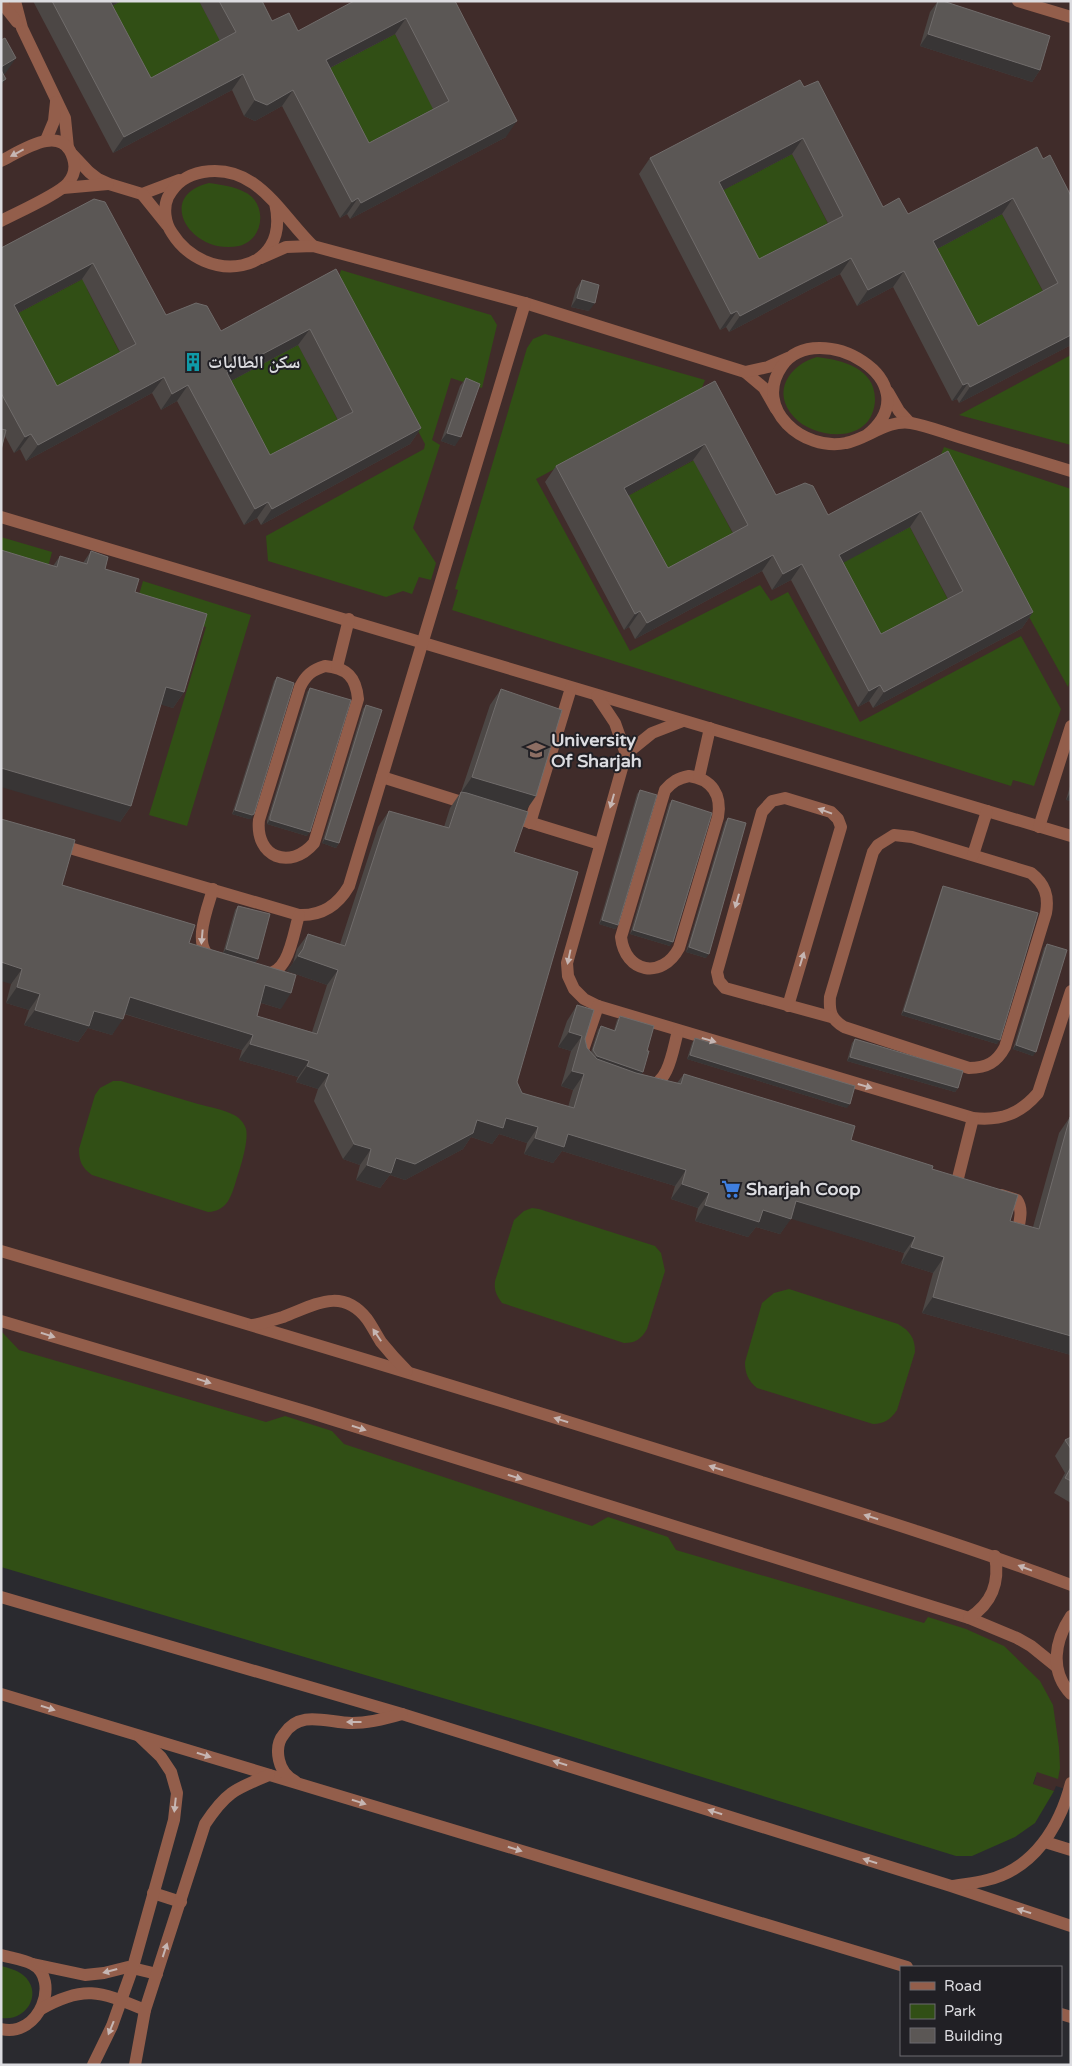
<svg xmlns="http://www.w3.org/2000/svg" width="1072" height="2066" font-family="'Varela Round','Noto Naskh Arabic',sans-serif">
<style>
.education{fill:#402c2a}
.green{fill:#314f15}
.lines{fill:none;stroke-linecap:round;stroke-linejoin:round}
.minor{stroke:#935e4b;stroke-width:12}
.wall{fill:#4c4745;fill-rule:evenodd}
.shaded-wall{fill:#383535}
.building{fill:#5b5755;stroke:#706c6b;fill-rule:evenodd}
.oneway{fill:#c6b6b3}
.labels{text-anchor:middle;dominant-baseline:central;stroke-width:4;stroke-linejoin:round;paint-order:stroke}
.poi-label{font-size:18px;font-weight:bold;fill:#dcdce0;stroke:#212025;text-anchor:start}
</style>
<rect width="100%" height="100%" fill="#2a2a2f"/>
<path class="education" d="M1,1l1070,1v1789l-15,-5 -2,5 -21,-6 3,-8 -1035,-279z"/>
<g class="green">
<path d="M121,1h78l32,59 -82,29 -52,-75z"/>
<path d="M395,34l43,83 -96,50 -41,-84z"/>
<path d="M792,154l47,91 -80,24 -51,-71z"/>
<path d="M209,183c14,2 32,4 43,14 15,15 9,44 -13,49 -48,10 -85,-50 -30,-63z"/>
<path d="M1002,214l45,85 -88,48 -47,-85z"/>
<path d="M341,270l150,45 6,10 -15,63 -31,-10 -19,62 8,5 -27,83 23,35 -5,17 -12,-3 -7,17 -9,-3 -17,6 -118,-36 -2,-25 158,-87 1,-5 -81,-151 -8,-4z"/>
<path d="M98,271l-11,18 32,62 18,2 -91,48 -43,-80z"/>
<path d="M292,333l50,95 -83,43 -38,-100z"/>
<path d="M545,334l160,46 -4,10 -165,89 94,172 130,-66 11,16 17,-9 72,130 161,-86 40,73 -27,77 -21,-6 -2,6 -559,-176 6,-20 -3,-1 72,-241 6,-9z"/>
<path d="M1071,355v90l-112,-30z"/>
<path d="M817,357c25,3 58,11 58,42 0,10 -4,21 -12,27 -18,15 -54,8 -69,-9 -23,-25 -5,-52 23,-60z"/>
<path d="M944,447l127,42v187l-3,11 -128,-230z"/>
<path d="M707,453l-8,17 33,62 12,-7 -87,59 -44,-80z"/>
<path d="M903,514l49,93 -82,43 -38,-100z"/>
<path d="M1,537l51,15 -4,15 -47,-4z"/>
<path d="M143,581l108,34 -64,211 -38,-11 57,-188 -70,-22z"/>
<path d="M113,1081h8c26,8 51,15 77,23 11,3 25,5 36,11 6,3 10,8 12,14 3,12 -6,40 -10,52 -5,16 -9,30 -28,31l-116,-37c-10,-7 -13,-14 -13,-26l16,-54 5,-7z"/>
<path d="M532,1208l7,1 116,37 6,7 4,18 -18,58c-6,10 -11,14 -23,14l-122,-40c-6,-8 -8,-13 -7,-22l19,-61 10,-9z"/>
<path d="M789,1289l109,35c12,7 17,14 17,28l-18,58c-6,9 -13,14 -24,14l-116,-36c-9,-7 -12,-15 -12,-26l17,-59 12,-10z"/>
<path d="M1,1331l18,19 247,72 19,-6 47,15 12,13 248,82 16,-9 60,20 8,13 248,73 4,-6 38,12 38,17 36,35 13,24 6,42 1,21 -2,11 -21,-7 -4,12 21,7 -19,32 -20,14 -43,19h-16l-402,-125 -553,-164z"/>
<path d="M1,1966c8,2 16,4 22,9 21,17 4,47 -22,43z"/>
</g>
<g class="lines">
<g class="minor">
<path d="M15,1l7,27 43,90 3,30"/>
<path d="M1018,1l53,16"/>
<path d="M1,2l16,20"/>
<path d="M46,140l8,-19 2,-19"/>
<path d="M73,155l16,17 9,7 11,5 33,10 37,-14"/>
<path d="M1,161c20,-10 61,-39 72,-3 3,9 1,18 -5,25 -9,11 -52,30 -67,38"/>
<path d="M63,188l45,-4"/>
<path d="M142,194l25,31"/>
<path d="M275,203c17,73 -70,83 -103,30 -7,-10 -9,-25 -4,-36 8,-15 19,-22 35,-25 54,-9 77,42 110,74"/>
<path d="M261,258l25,-11 27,-1 212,57 220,69 19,16 12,21"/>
<path d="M745,372l23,-5 20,-9"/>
<path d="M888,392l11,19 10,11"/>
<path d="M867,435c67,-54 -50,-119 -85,-69 -30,43 22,86 64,77 21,-4 42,-24 65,-20 17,3 34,10 51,15 36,11 72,22 109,33"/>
<path d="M1,517l1070,319"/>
<path d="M325,666c22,2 31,11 33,33l-44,144c-24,28 -59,14 -55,-23l41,-133c6,-12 12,-17 25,-21z"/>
<path d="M337,667l12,-48"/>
<path d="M597,696l18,27 11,31 -59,209 1,13 6,13 10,10 14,7 375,112c28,3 47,-4 65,-25l33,-102"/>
<path d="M626,754l26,-21 31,-12"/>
<path d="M689,776c23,3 33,19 29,41l-39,131c-17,32 -54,25 -58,-11l44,-147c7,-8 13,-12 24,-14z"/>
<path d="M382,777l89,28"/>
<path d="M699,777l11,-49"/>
<path d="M509,816l91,28"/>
<path d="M530,823l41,-135"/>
<path d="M1039,827l32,-101"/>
<path d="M894,835l18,2 119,36c14,11 18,23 15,40l-41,134c-8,15 -18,21 -36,21l-125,-41c-13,-8 -15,-15 -14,-30l43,-145 5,-7z"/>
<path d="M56,844l243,71c23,1 39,-10 50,-29l176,-583"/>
<path d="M973,855l14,-44"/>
<path d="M212,958c-21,-11 -4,-51 1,-69"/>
<path d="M262,974c27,3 31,-40 37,-59"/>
<path d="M788,1006l53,-179 -3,-8 -7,-7 -46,-14 -13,3 -10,11 -45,160 2,9 6,7 106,29"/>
<path d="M583,1058l-1,-5 16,-47"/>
<path d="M647,1086c22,0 26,-38 31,-55"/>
<path d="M957,1182l16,-64"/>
<path d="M1001,1195l16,5c6,9 3,19 1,30"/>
<path d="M1,1251c231,68 461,137 690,209 127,40 255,78 380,125"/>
<path d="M1,1321l307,91 661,206 48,20 14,8 26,21"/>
<path d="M253,1325c10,-2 20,-5 30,-8 30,-11 58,-31 84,2 5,7 9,15 14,23 8,10 17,20 26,29"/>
<path d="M1,1597l401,117 549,172 120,40"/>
<path d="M1071,1616c-16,24 -22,55 0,78"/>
<path d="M969,1618c23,-15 31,-35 26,-62"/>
<path d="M1,1694l906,273"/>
<path d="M295,1781c-8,-4 -14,-12 -16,-21 -2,-9 -1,-19 5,-26 16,-25 44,-11 68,-11 17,0 33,-4 50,-9"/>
<path d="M1045,1842l26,8"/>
<path d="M953,1886c11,-2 23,-3 34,-6 47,-11 73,-54 84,-97"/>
<path d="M153,1893l28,9"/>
<path d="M1,1955c10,3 22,4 31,9 29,15 8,74 -31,65"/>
<path d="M33,1964l52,11 19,-2 24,-6 29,7"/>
<path d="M41,2009c44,-25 60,-17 104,1"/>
<path d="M1061,2014l10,3"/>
<path d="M93,2065l19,-39 21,-59 41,-147 3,-27 -6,-21 -10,-15 -21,-20"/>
<path d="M135,2065l10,-55 60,-186c21,-32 30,-35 64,-49"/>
</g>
</g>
<g class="wall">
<path d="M33,1h88l-9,5 39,72 69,-37 -21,-40h63l10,20 26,10 157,-30 51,136 -156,82 -3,-5 -7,4 -58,-112 -27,15 -11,-5 -12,-26 -119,63zM395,34l38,75 -64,34 -39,-75z"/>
<path d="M938,1h5l97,69 -8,12 -112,-36 10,-34z"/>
<path d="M804,87l79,120 25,7 135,-55 28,37v149l-112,58 -2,-4 -5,2 -59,-114 -36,19 -17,-32 -111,58 -3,-5 -6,3 -81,-156 11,-16zM792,154l36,69 -69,36 -36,-69zM1002,214l41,77 -65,35 -41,-77z"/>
<path d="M94,199l72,116 55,16 115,-62 85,159 -11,16 -149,81 -4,-7 -13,7 -67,-124 -16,9 -9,-17 -126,68 -6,-12 -6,4 -9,-17 -4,14v-202zM82,279l38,73 -63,34 -39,-73zM298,345l40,75 -68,35 -39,-74z"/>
<path d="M582,280l7,31 -18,-4 5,-18z"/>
<path d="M466,378l-11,68 -14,-5 19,-55z"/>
<path d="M715,381l61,114 52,20 120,-64 85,161 -11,16 -149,80 -4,-7 -11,6 -67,-127 -19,10 -10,-19 -127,68 -6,-12 -5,3 -79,-148 11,-16zM693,460l40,73 -65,35 -39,-73zM910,527l38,72 -67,35 -38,-72z"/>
<path d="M91,551l14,18 30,23 49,100 -11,16 -12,-4 -30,102 -11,16 -67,-256 7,-10 23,7z"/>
<path d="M277,677l-26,142h-2l-17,-5 42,-133z"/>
<path d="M310,688l-3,148 -40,-12v-3l40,-129z"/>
<path d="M501,689l25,122 -12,41 3,230 5,11 46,14 5,-17 -12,-4 10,-35 -13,-4 9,-26 10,-16 10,43 4,4 7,-22 3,-4 13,4 3,-10 3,-4 27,35 -4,21 -2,2 36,9 7,-9 167,66 81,29 78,52 23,6 26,-94 11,-16 1,1v237l-149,-42 11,-40 -32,-10 3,-10 -113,-35 -11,16 -24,-7 -8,10 -53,-16 3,-13 -27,-9 4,-13 -113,-35 -9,12 -29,-9 3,-11 -28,-9 -7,10 -21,-7 -8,12 -58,31 -15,-5 -10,13 -24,-8 4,-15 -17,-6 -29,-58 4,-12 -22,-7 2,-5 -59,-17 3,-10 -118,-36 -12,21 -24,-7 -10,14 -54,-17 5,-15 -23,-7 5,-19 51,-99 127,58 34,10 12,-43 3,-4 20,53 -3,4 26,46 -20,-6 -4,13 55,16 15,-47 -40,-14 6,-8 4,-14 11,-15 32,10 38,-117 11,-16 55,16 6,-19 11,-16 29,-87z"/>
<path d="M366,705l-27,138 -3,5 -14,-5 41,-134z"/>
<path d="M1071,783v18l-5,-1z"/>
<path d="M640,790l-22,135 -3,4 -16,-5 38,-130z"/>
<path d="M672,800l-2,146 -40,-12 39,-130z"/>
<path d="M728,818l-22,140 -20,-6 39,-130z"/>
<path d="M943,886l54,158 -96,-29 40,-125z"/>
<path d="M1047,944l-14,112 -20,-7 31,-101z"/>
<path d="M695,1038l152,70 -160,-49 5,-16z"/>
<path d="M855,1039l103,49 -3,4 -108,-31 5,-18z"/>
<path d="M1071,1437v66l-17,-10 11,-20 -10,-17 10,-16z"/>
</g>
<g class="shaded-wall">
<path d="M106,1h15l-24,13z"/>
<path d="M406,18l-11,16 -81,42 12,-16z"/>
<path d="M928,34l112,36 -8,12 -112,-36z"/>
<path d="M16,58l-11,16 -4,2v-9z"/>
<path d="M243,74l-11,16 -119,63 11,-16z"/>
<path d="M6,79l-5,7v-4z"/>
<path d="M293,90l-11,16 -27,15 -11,-5 11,-16z"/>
<path d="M517,121l-11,16 -156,82 11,-16z"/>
<path d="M803,138l-11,16 -84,44 11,-16z"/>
<path d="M358,198l-11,16 -7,4 12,-16z"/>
<path d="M1013,198l-11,16 -80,43 11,-16z"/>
<path d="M851,258l-11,16 -111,58 11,-16z"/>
<path d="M93,263l-11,16 -79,42 11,-16z"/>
<path d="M904,271l-11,16 -36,19 11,-16z"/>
<path d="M577,298l18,5 -6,8 -18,-4z"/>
<path d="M737,311l-11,16 -6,3 11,-16z"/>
<path d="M310,329l-12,16 -82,44 11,-16z"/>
<path d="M1071,335v10l-112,58 11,-16z"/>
<path d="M164,377l-12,16 -126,68 12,-16z"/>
<path d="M968,383l-11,16 -5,2 11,-16z"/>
<path d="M188,385l-11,16 -16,9 11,-16z"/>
<path d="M421,428l-11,16 -149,81 11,-16z"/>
<path d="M447,433l14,4 -6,9 -14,-5z"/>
<path d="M31,434l-11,15 -6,4 11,-16z"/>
<path d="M705,444l-12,16 -80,44 11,-16z"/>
<path d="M268,502l-11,16 -13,7 11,-16z"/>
<path d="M921,511l-11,16 -82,44 11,-16z"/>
<path d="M773,555l-11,16 -127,68 12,-16z"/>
<path d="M802,564l-11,16 -19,10 11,-16z"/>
<path d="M640,611l-11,16 -5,3 11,-16z"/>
<path d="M1033,612l-11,16 -149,80 11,-16z"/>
<path d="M880,685l-11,16 -11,6 11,-16z"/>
<path d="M166,687l18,5 -11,16 -18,-5z"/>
<path d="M1,768l130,38 -11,16 -119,-35z"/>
<path d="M472,777l64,19 -11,16 -64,-19z"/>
<path d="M1071,792v9l-5,-1z"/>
<path d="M235,810l19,4 -3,5h-2l-17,-5z"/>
<path d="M270,820l40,12 -3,4 -40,-12z"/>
<path d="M325,839l14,4 -3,5 -14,-5z"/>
<path d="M602,920l16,5 -3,4 -16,-5z"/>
<path d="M633,930l40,12 -3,4 -40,-12z"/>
<path d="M689,947l20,7 -3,4 -20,-6z"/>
<path d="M226,949l32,10 -3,4 -32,-10z"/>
<path d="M298,956l40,14 -11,15 -40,-14z"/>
<path d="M1,962l21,7 -11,15 -10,-3z"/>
<path d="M265,985l26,8 -10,16 -26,-8z"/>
<path d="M17,987l23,7 -11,16 -23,-7z"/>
<path d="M130,997l123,38 -11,15 -123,-38z"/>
<path d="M35,1010l59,1 29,8 -11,16 -24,-7 -10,14 -54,-17z"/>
<path d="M904,1011l96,29 -3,4 -96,-29z"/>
<path d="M569,1032l13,4 -11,15 -13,-4z"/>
<path d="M250,1044l59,17 -11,16 -59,-17z"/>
<path d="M1016,1045l20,7 -3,4 -20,-7z"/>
<path d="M690,1055l160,49 -3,4 -160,-49z"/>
<path d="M597,1056l46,16 -3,4 -46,-16z"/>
<path d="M850,1057l108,31 -3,4 -108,-31z"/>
<path d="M307,1066l22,8 -11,15 -22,-7z"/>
<path d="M572,1071l12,3 -11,16 -12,-4z"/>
<path d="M506,1118l32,9 -11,16 -28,-9 -7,10 -21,-7 -8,12 -58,31 -15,-5 -10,13 -24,-8 11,-15 110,-45z"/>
<path d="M568,1134l118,36 -11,16 -113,-35 -9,12 -29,-9 11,-16z"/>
<path d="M354,1144l17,5 -11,16 -17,-6z"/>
<path d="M682,1184l27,9 -11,15 -27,-9z"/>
<path d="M796,1201l119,36 -11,16 -119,-36z"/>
<path d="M705,1205l58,5 28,9 -11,15 -24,-7 -8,10 -53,-16z"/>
<path d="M911,1247l33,10 -11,16 -32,-10z"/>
<path d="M933,1297l138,39v19l-149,-42z"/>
</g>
<g class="building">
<path d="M52,1h58l41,77 85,-46 -17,-31h43l10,20 17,-8 9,18 56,-30h101l62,120 -156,82 -3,-5 -6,4 -59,-112 -26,15 -12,-5 -12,-26 -119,63zM406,18l43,83 -80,42 -43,-83z"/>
<path d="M938,1h5l107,35 -10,34 -112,-36z"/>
<path d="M5,38l11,20 -15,9v-27z"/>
<path d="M1,70l5,9 -5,3z"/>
<path d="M800,80l4,7 14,-6 65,126 16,-9 9,16 129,-67 6,12 7,-4 21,41v139l-101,52 -2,-4 -5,2 -59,-114 -36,19 -17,-32 -111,58 -3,-5 -6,3 -81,-156zM803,138l40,78 -84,43 -40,-77zM1013,198l45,85 -80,43 -45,-85z"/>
<path d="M94,199l11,3 61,113 30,-12 11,3 14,25 115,-62 85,159 -149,81 -4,-7 -13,7 -67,-124 -16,9 -8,-17 -126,68 -7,-11 -6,3 -24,-44v-145zM93,263l43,81 -79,42 -43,-81zM310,329l43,83 -83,43 -43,-82z"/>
<path d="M582,280l17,5 -4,18 -18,-5z"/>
<path d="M466,378l14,6 -19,53 -14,-4z"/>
<path d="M715,381l61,114 29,-12 8,3 15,29 120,-64 85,161 -149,80 -4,-7 -11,6 -67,-127 -19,10 -10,-19 -126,68 -7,-12 -5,3 -79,-148zM705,444l43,81 -80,43 -44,-80zM921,511l42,80 -82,43 -42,-79z"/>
<path d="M1,429l5,1 -5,20z"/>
<path d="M1,550l56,17 3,-11 27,8 4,-13 17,6 -3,12 34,10 -4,13 72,22 -23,78 -18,-5 -35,119 -130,-38z"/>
<path d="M277,677l17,6 -40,131 -2,1 -17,-5z"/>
<path d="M310,688l41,12 -41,132 -40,-12v-3z"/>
<path d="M501,689l61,21 -26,86 -64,-19z"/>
<path d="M366,705l16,5 -43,133 -14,-4z"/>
<path d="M640,790l17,5 -39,130 -16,-5z"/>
<path d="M461,792l6,1 61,19 -14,40 64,20 -61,210 5,11 52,15 10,-34 -12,-3 10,-35 -13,-4 8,-27 17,5 -9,29 2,9 10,11 39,14 45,11 3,-10 171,52 -4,14 82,26 -1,3 86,26 -8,26 29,8 31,-112 1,1v218l-138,-39 11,-40 -33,-10 4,-10 -119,-36 -5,18 -28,-9 -4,12 -54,-17 4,-12 -27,-9 4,-14 -118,-36 -4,13 -29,-9 3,-11 -32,-9 -3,10 -26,-8 -4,13 -58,31 -19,-6 -5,15 -24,-8 4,-16 -17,-5 -29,-59 4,-11 -22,-8 2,-5 -59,-17 3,-9 -123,-38 -7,22 -29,-8 -5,15 -54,-16 5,-16 -23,-7 5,-18 -21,-7v-143l74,21 -13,45 133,40 -6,18 107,32 -5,18 -26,-8 -8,31 60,18 21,-64 -40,-14 5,-7 5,-15 37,12 44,-135 60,17z"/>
<path d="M672,800l40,13 -39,129 -40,-12z"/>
<path d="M728,818l18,5 -37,131 -20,-7z"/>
<path d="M943,886l95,27 -38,127 -96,-29z"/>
<path d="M238,906l32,8 -12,45 -32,-10z"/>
<path d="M1047,944l20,6 -31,102 -20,-7z"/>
<path d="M620,1016l34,10 -7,25h2l-6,21 -46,-16 -4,-6 8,-24 14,5z"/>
<path d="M695,1038l160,48 -5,18 -160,-49z"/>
<path d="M855,1039l108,32 -5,17 -108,-31z"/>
<path d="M1071,1437v12l-6,-9z"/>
<path d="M1071,1467v14l-6,-3z"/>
</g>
<defs><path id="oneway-solid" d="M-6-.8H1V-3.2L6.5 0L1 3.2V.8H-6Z" transform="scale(1.25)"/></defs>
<g class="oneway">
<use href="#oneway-solid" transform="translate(17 153) rotate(152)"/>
<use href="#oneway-solid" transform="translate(612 801) rotate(106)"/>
<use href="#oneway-solid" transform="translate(825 811) rotate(-160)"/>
<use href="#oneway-solid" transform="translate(737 901) rotate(106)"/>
<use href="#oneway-solid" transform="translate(202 937) rotate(95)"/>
<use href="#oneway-solid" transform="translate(569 957) rotate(102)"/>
<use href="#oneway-solid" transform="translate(802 959) rotate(-73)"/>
<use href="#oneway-solid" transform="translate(709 1040) rotate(16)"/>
<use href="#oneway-solid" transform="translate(865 1086) rotate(16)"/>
<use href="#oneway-solid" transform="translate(48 1335) rotate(17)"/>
<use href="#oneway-solid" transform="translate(377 1335) rotate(-124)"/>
<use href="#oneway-solid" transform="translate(204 1381) rotate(17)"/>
<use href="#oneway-solid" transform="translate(561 1420) rotate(-163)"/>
<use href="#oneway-solid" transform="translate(359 1428) rotate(17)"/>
<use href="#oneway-solid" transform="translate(716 1468) rotate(-163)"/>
<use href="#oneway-solid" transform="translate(515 1477) rotate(17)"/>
<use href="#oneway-solid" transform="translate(871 1517) rotate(-163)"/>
<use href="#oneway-solid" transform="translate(1025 1568) rotate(-159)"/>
<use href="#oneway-solid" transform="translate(48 1708) rotate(17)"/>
<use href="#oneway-solid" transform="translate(354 1722) rotate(180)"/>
<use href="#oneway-solid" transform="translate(204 1755) rotate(17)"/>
<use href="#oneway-solid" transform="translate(560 1763) rotate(-163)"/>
<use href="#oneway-solid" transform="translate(359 1802) rotate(17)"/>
<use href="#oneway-solid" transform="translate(175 1805) rotate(96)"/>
<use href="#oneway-solid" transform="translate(715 1812) rotate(-163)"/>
<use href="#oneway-solid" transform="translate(515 1849) rotate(17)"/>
<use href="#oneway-solid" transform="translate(870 1861) rotate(-163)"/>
<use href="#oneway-solid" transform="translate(1024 1911) rotate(-162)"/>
<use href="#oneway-solid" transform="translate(165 1950) rotate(-72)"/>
<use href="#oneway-solid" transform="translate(110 1971) rotate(165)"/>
<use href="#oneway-solid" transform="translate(111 2028) rotate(112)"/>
</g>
<defs>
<g id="building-bare" transform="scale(1.5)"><path d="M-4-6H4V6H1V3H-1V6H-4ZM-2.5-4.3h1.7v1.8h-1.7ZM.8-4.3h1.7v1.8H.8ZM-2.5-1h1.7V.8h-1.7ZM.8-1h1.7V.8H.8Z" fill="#0f9aa8" stroke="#212025" stroke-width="2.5" paint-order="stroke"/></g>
<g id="university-bare" transform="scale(1.5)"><path d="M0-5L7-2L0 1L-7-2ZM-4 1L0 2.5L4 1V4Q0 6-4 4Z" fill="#8d6e63" stroke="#212025" stroke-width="2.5" paint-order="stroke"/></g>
<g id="supermarket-bare" transform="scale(1.5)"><path d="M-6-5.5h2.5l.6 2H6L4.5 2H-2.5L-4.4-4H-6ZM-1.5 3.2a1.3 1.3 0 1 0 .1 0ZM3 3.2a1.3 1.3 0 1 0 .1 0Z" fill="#3f7fe0" stroke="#212025" stroke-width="2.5" paint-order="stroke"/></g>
</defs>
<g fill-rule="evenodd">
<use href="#building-bare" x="193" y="362"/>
<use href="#university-bare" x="536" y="750"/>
<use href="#supermarket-bare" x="731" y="1189"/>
</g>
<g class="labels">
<g class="poi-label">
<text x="208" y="362">سكن الطالبات</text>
<text x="551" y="740">University<tspan x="551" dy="21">Of Sharjah</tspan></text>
<text x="746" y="1189">Sharjah Coop</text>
</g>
</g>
<rect width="1072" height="2066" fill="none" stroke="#dcdce0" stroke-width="5"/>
<rect x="900" y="1966" width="162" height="90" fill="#212025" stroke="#6c6b70"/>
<rect x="910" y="1982" width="25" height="8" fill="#935e4b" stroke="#6c6b70"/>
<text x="944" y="1991" font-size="15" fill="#dcdce0">Road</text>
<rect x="910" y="2004" width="25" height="15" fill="#314f15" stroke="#6c6b70"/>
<text x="944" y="2016" font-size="15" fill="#dcdce0">Park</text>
<rect x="910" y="2028" width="25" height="15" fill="#5b5755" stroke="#6c6b70"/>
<text x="944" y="2041" font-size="15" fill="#dcdce0">Building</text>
</svg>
